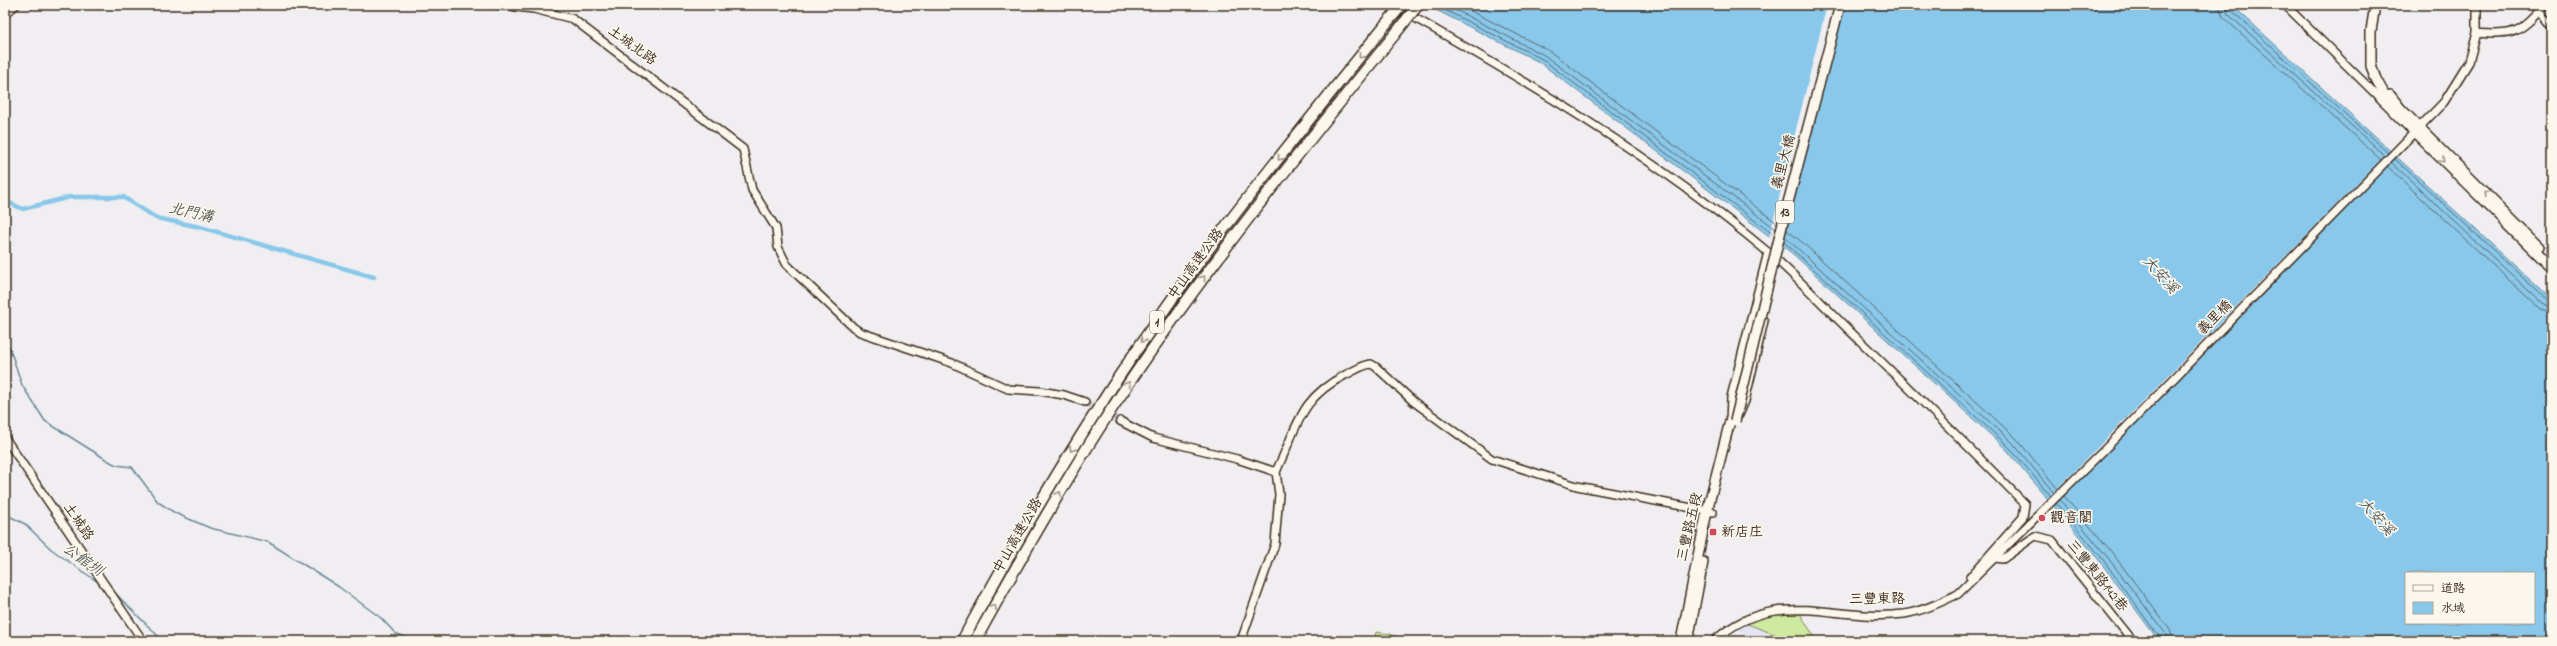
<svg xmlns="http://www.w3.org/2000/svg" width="2557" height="646" font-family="'Indie Flower','LXGW WenKai TC',sans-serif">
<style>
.built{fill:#e3e4f4}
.green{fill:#cee9a0;stroke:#848a5f}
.water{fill:#89c8ea;stroke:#6a8998;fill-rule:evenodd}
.pier{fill:#f0eef0}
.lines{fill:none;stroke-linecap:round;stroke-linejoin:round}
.shore{stroke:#5a6970;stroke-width:1}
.stream{stroke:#6a8998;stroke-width:1.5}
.canal{stroke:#89c8ea;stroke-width:4.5}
.minor-tunnel{stroke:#ccc7c6;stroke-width:7;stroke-dasharray:7 3.5;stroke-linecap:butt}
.minor-casing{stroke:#3b2a1e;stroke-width:10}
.major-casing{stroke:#3b2a1e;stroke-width:12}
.highway-casing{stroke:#3b2a1e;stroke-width:13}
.minor{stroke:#fbf7ec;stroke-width:7}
.major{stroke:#fbf7ec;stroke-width:9}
.highway{stroke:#fbf7ec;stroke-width:10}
.major-bridge-casing{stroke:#3b2a1e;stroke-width:12;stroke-linecap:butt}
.highway-bridge-casing{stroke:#3b2a1e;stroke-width:13;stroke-linecap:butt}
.major-bridge{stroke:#fbf7ec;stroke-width:9}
.highway-bridge{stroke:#fbf7ec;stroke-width:10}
.oneway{stroke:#9b9085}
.poi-dot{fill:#d1495b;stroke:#fbf7ec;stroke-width:1.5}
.labels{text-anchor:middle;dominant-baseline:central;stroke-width:3.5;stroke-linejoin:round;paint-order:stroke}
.shield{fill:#fbf7ec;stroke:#75685c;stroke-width:1}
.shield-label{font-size:13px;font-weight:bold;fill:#3b2a1e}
.street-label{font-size:14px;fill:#3b2a1e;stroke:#fbf7ec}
.poi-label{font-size:14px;fill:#3b2a1e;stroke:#fbf7ec;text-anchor:start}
.water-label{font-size:15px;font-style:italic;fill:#52595b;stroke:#fbf7ec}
</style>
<rect width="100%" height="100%" fill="#f0eef0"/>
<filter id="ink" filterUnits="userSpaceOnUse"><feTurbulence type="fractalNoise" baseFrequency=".025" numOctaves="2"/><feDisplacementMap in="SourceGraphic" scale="8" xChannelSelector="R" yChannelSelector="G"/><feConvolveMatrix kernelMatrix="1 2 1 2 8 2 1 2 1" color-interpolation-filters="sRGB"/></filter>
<g filter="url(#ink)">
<path class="built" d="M1745,623l40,14 7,4h-35l-22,-13z"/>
<g class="green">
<path d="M1799,612l18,29h-25l-47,-18 28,-9z"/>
<path d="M1376,632l14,2 16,7h-32z"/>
</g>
<path class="water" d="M1426,5h806l320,295v341h-393l-61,-82 -92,-110 -213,-195 -254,-192zM2406,573h128v50h-128z"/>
<g class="pier">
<path d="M1827,5h14l-61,241 -11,-8z"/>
<path d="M2392,148l5,4 -347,353 -4,-5z"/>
</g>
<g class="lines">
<g class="shore">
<path d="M1435,5l107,54 232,176"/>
<path d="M1446,5l98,50 232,174"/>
<path d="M1459,5l89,45 229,173"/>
<path d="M2219,5l4,12 158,143"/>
<path d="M2225,5l3,9 157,142"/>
<path d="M2230,5l1,5 157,143"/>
<path d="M2395,159l153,142 4,1"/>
<path d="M2391,162l153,143 8,2"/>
<path d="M2387,166l153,143 12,4"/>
<path d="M1787,230l16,13 213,195 42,51"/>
<path d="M1785,237l227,205 42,51"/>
<path d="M1784,242l224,204 43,50"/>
<path d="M2064,496l46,54 60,80 3,11"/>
<path d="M2060,500l45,54 61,80 1,7"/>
<path d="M2056,503l45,54 61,84"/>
</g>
<g class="stream">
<path d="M5,342l5,7 12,36 23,36 62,39 9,5 16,2 26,35 17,11 35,15 58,14 71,45 42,31 14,15 20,8"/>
<path d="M5,514l20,10 26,25 51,36"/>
<path d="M111,589l52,52"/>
<path d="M493,641h20"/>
<path d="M879,641h64"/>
</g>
<path class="canal" d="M5,201l18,8 47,-12h53l33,21 44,9 174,50"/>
<path class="minor-tunnel" d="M1085,402l35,19"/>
<g class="minor-casing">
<g id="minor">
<path d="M497,5l37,4 39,10 170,130 9,41 24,38 2,19 9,18 66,62 7,5 92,31 56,26 32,2 24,4 21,7"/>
<path d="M1392,5c131,74 262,151 377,248 31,27 59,57 88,85 57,55 113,110 168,166l-2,13 -53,60"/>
<path d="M2285,5l107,105"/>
<path d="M2477,5v28"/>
<path d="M2539,11l13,16"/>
<path d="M5,14l11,-9"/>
<path d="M1739,415l6,-14 19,-80"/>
<path d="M1120,421l33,17 84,21 39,13"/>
<path d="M1730,421l1,-24 37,-145"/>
<path d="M5,438l138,203"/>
<path d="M1995,558l8,1 32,-23 17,4 81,101"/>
<path d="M1241,641l34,-97 4,-50 -3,-22 3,-7c20,-43 22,-67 66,-90 9,-4 17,-10 26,-11l5,3 38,35 78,57 85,27 136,26"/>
<path d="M1714,641c61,-56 121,-18 190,-27 19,-3 37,-12 54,-20l144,-142 342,-350 25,-40 8,-29c38,3 42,0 68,-28"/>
</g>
</g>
<g class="major-casing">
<g id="major">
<path d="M2375,5l-4,26v35l5,13 18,33 158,156"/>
<path d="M2390,95l11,14 138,138"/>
<path d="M1681,641l26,-130 23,-90"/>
<path d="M1688,641l15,-79"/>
</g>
</g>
<g class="highway-casing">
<g id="highway">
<path d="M962,641c53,-98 109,-194 172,-287 77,-115 165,-221 251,-329"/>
<path d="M975,641c43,-78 87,-156 136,-231 86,-131 185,-254 284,-376"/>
</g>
</g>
<use href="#minor" class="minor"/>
<use href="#major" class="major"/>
<use href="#highway" class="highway"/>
<g class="major-bridge-casing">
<path id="major-bridge" d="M1735,421l49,-203 56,-213"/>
</g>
<g class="highway-bridge-casing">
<g id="highway-bridge">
<path d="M1385,25l17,-20"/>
<path d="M1395,34l23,-29"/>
</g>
</g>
<use href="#major-bridge" class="major-bridge"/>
<use href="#highway-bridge" class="highway-bridge"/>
</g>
<defs><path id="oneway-chevron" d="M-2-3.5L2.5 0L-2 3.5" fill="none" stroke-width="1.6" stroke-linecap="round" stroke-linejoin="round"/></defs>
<g class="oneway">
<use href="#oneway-chevron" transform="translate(1361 56) rotate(128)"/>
<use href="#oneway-chevron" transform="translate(1280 158) rotate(128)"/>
<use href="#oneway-chevron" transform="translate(2442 160) rotate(45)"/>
<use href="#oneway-chevron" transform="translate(2486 193) rotate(-134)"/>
<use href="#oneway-chevron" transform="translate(1203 278) rotate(-53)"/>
<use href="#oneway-chevron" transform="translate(1143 340) rotate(125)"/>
<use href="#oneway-chevron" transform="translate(1128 384) rotate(-56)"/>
<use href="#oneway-chevron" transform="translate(1072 449) rotate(122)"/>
<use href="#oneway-chevron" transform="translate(1059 494) rotate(-59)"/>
<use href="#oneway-chevron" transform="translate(994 607) rotate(-61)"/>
</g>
</g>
<g class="poi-dot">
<circle cx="2042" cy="518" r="4"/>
<rect x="1709" y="528" width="8" height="8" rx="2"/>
</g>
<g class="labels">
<g class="shield">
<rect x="1776" y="201" width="18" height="22" rx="3"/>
<rect x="1150" y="311" width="14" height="22" rx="3"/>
</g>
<g class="shield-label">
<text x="1785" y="212">13</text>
<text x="1157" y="322">1</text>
</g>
<g class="street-label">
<text transform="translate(632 46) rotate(36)">土城北路</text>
<text transform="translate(1784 162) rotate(-75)">義里大橋</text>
<text transform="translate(1196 264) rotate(-54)">中山高速公路</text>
<text transform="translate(2215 318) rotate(-45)">義里橋</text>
<text transform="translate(78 522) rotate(56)">土城路</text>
<text transform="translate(1690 527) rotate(-77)">三豐路五段</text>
<text transform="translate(1018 536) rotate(-60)">中山高速公路</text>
<text transform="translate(2097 576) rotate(51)">三豐東路142巷</text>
<text x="1877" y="599">三豐東路</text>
</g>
<g class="poi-label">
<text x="2050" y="518">觀音閣</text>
<text x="1721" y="532">新店庄</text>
</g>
<g class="water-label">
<text transform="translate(191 213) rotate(13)">北門溝</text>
<text transform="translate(2160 275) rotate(48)">大安溪</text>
<text transform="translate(2376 517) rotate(48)">大安溪</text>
<text transform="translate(83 560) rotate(35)">公館圳</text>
</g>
</g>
<rect width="2557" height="646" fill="none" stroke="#fbf7ec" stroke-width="20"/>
<rect x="10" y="10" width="2537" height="626" fill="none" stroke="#3b2a1e" stroke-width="1.5" filter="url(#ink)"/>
<rect x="2405" y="572" width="130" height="52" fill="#fbf7ec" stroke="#aea59a"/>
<rect x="2413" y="585" width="20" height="6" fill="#fbf7ec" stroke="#aea59a"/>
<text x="2441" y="592" font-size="12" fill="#3b2a1e">道路</text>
<rect x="2413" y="602" width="20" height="12" fill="#89c8ea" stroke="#aea59a"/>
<text x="2441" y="612" font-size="12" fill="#3b2a1e">水域</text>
</svg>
